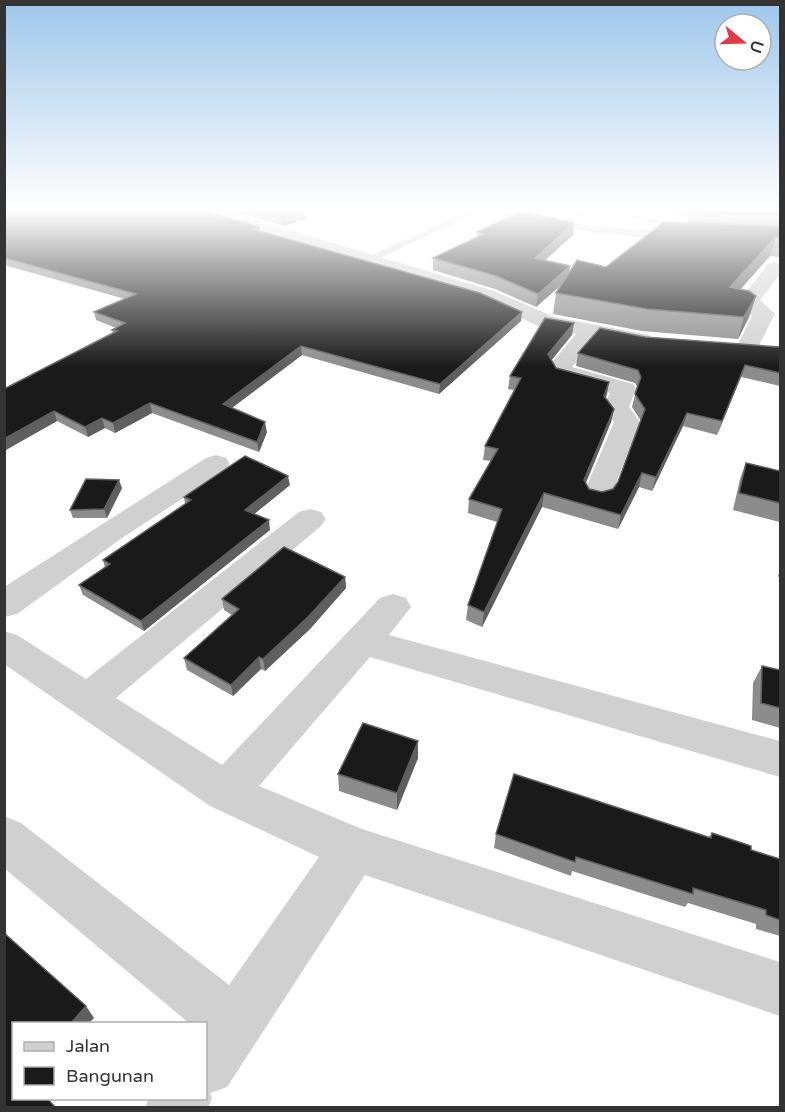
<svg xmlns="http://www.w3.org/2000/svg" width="785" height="1112" font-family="'Varela Round',sans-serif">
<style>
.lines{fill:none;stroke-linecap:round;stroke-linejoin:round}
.lane{fill:#d0d0d0;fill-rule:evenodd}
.street{fill:#d0d0d0;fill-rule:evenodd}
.wall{fill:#8c8c8c}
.shaded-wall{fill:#5f5f5f}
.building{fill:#1a1a1a;stroke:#5f5f5f;stroke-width:1.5}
</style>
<rect width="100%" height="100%" fill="#fff"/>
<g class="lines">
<g class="lane">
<path d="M468,211h12l-107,50 -9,-2z"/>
<path d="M490,211c22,0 46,11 66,10 11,-1 18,-10 31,-10l-19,12 105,10 5,3c-14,10 -171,-15 -188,-25z"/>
<path d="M608,211c25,0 63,18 83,9l-27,-9h16l24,8 -22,11z"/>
</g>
<g class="street">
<path d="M199,211h26l269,80 60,26 95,18 3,5 -3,5 -8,2 -44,-9 -25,29 61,17 3,5 -7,18 11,15 -31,79 -11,3 -11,-3 -4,-6 31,-73 -11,-14 7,-15 -54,-14 -8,-12 28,-33 -36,-7 -60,-28 -279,-85z"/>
<path d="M775,262l5,2v10l-20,26 15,14 -20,39h-16l-3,-5 16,-32 -7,-5 -5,-11 28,-36z"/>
<path d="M216,455l10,3 4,6 -4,6 -104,68 -105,76 -13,3v-30l202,-129z"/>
<path d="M310,509l11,3 5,7 -5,7 -205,172 106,67 158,-167 13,-4 13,4 5,9 -22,28 391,106v36l-410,-120 -111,129 103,43 418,133v54l-415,-141 -138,212 -17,6 2,5 -4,10h-63l4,-10h57v-74h-16l-186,-156v-52l17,7 208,162 90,-128 -109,-51 -206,-142v-33l13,4 69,44 213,-167z"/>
</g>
</g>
<g class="wall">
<path d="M4,211l255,16 1,5 261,89 -82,73 -137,-39 -70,53 35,24 -8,20 -107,-39 -37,20 -10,-5 -17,9 -31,-16 -53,30 109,-118 -1,-3 4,-2 -20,-8 -2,-8 31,-13 -121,-34z"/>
<path d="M234,211h68l2,1 1,7 -21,7z"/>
<path d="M780,211v46l-10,-1 -30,33 16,7 -7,21 -11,22 -96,-8 -89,-17 3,-21 6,-9 -26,23 -41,-18 -62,-19v-12l44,-21v-5l97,-9 -1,12 -29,26 25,12 37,-6 81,-44 3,-10z"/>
<path d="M574,323l-2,12 -21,25 5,8 51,26 -2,4 9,11 -3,13 -25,61 3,6 13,3 11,-3 5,-7 23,-61 -9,-14 5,-20 -2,-4 -59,-17 2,-13 67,-16 135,10v39l-39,-9 -24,58 -34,-9 -31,65 -13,-4 -21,42 -76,-22 -60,120 -16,-7 2,-15 29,-83 -29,-9 1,-14 22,-38 -8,-1 2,-14 29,-56 -6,-1 2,-13z"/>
<path d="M746,463l34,8v51l-47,-12 7,-31z"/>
<path d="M290,485l-36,29 16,16 -126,101 -61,-36 -4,-10 26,-17 -2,-8 82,-56 -1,-7z"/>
<path d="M122,488l-15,30h-34l-3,-8z"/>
<path d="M780,570v9l-2,-3z"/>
<path d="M345,577l1,11 -36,41 -45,42 -4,-2 -28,27 -46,-26 -3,-12 48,-43 -8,-5 -2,-11z"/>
<path d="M762,666l18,4v58l-28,-8 1,-37z"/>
<path d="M418,741v17l-21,52 -58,-19 -1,-17z"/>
<path d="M712,833l39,17 29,9v77l-24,-7v-5l-68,-21 -3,4 -113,-36 -1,5 -77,-28 2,-14 213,3z"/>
</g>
<g class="shaded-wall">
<path d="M304,212l1,7 -21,7 -1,-7z"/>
<path d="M574,223l-1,12 -40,36 2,-13z"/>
<path d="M259,227l1,7 -8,-5z"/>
<path d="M776,237l-6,19 -46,52 6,-21z"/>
<path d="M570,266l-2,13 -32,28 2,-13z"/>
<path d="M756,296l-7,21 -11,22 6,-22z"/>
<path d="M522,312l-1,9 -82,73 1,-10z"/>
<path d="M574,323l-2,12 -26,32 2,-13z"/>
<path d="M301,346l1,9 -77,58 -2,-9z"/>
<path d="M745,365l-4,12 -24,58 5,-14z"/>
<path d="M609,382l-2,12 -6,15 3,-13z"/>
<path d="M150,403l2,10 -37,20 -2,-10z"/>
<path d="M614,409l-3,13 -30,72 3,-14z"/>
<path d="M54,411l3,10 -53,30v-12z"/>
<path d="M687,413l-4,13 -31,65 4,-14z"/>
<path d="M102,418l3,10 -17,9 -3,-10z"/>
<path d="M265,422l2,10 -8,20 -2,-10z"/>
<path d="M642,473l-3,14 -21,42 3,-14z"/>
<path d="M288,476l2,9 -43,35 -2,-10z"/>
<path d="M119,480l3,8 -15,30 -3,-9z"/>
<path d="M544,493l-2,14 -60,120 2,-15z"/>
<path d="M269,520l1,10 -126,101 -3,-10z"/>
<path d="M345,577l1,11 -36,41 -45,42 -2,-12z"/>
<path d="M259,657l2,12 -28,27 -2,-11z"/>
<path d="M418,741v17l-21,52v-17z"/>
<path d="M86,1006l8,12 -5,5h-18z"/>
</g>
<g class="building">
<path d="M4,211h202l53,16 -7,2 228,64 42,19 -82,72 -139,-38 -78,58 42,18 -8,20 -107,-39 -37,20 -11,-5 -17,9 -31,-16 -50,28v-50l113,-58 -5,-1 13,-7 -31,-11 42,-18 -132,-36z"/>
<path d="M257,211h44l3,1 -21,7z"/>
<path d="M523,211l51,12 -39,35 35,8 -32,28 -42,-18 -63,-18 51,-24 -7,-2z"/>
<path d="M693,211h87v5l-90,-3z"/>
<path d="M664,222l116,4v12l-4,-1 -46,50 19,4 7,5 -12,21 -97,-8 -91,-16 21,-33 29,7z"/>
<path d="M545,318l29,5 -26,31 8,14 53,14 -5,14 10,13 -30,71 5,9 13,3 11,-3 5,-7 27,-73 -10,-15 6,-17 -3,-7 -60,-17 22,-25 45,9 135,10v26l-35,-8 -23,56 -35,-8 -31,64 -14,-4 -21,42 -77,-22 -60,119 -16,-7 34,-96 -33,-10 29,-50 -13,-3 36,-68 -11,-2z"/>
<path d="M245,456l43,20 -43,34 24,10 -128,101 -62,-36 31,-21 -7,-4 88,-60 -7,-3z"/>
<path d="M746,463l34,8v32l-41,-10z"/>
<path d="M86,479l33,1 -15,29 -34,1z"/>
<path d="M284,547l61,30 -37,40 -45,42 -4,-2 -28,28 -47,-27 55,-49 -17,-10z"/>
<path d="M762,666l18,4v38l-19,-5z"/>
<path d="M363,723l55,18 -21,52 -59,-19z"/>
<path d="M514,774l197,64 1,-5 39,13v4l29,9v61l-14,-5v-5l-73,-22v6l-117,-37 -1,5 -79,-28z"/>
<path d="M4,933l82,73 -15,17h-57v75h33l8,9h-51z"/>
</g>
<linearGradient id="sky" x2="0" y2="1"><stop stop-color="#9ec6ea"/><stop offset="0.57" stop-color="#fff"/><stop offset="1" stop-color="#fff" stop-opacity="0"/></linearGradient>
<rect width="785" height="367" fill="url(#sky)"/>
<rect width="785" height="1112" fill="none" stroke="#333333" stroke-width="12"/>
<rect x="12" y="1022" width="195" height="78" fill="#ffffff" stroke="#adadad" stroke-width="1.5"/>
<rect x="24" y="1042" width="30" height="9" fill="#d0d0d0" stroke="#adadad" stroke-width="1.5"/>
<text x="66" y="1052" font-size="18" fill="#333333">Jalan</text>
<rect x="24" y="1067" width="30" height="18" fill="#1a1a1a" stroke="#adadad" stroke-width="1.5"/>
<text x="66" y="1082" font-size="18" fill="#333333">Bangunan</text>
<g transform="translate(743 42) rotate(109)"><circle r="28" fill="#ffffff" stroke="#adadad" stroke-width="1.5"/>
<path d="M0-4.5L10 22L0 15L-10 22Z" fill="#e63946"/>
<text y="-9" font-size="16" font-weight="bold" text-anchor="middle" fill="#333333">U</text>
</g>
</svg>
